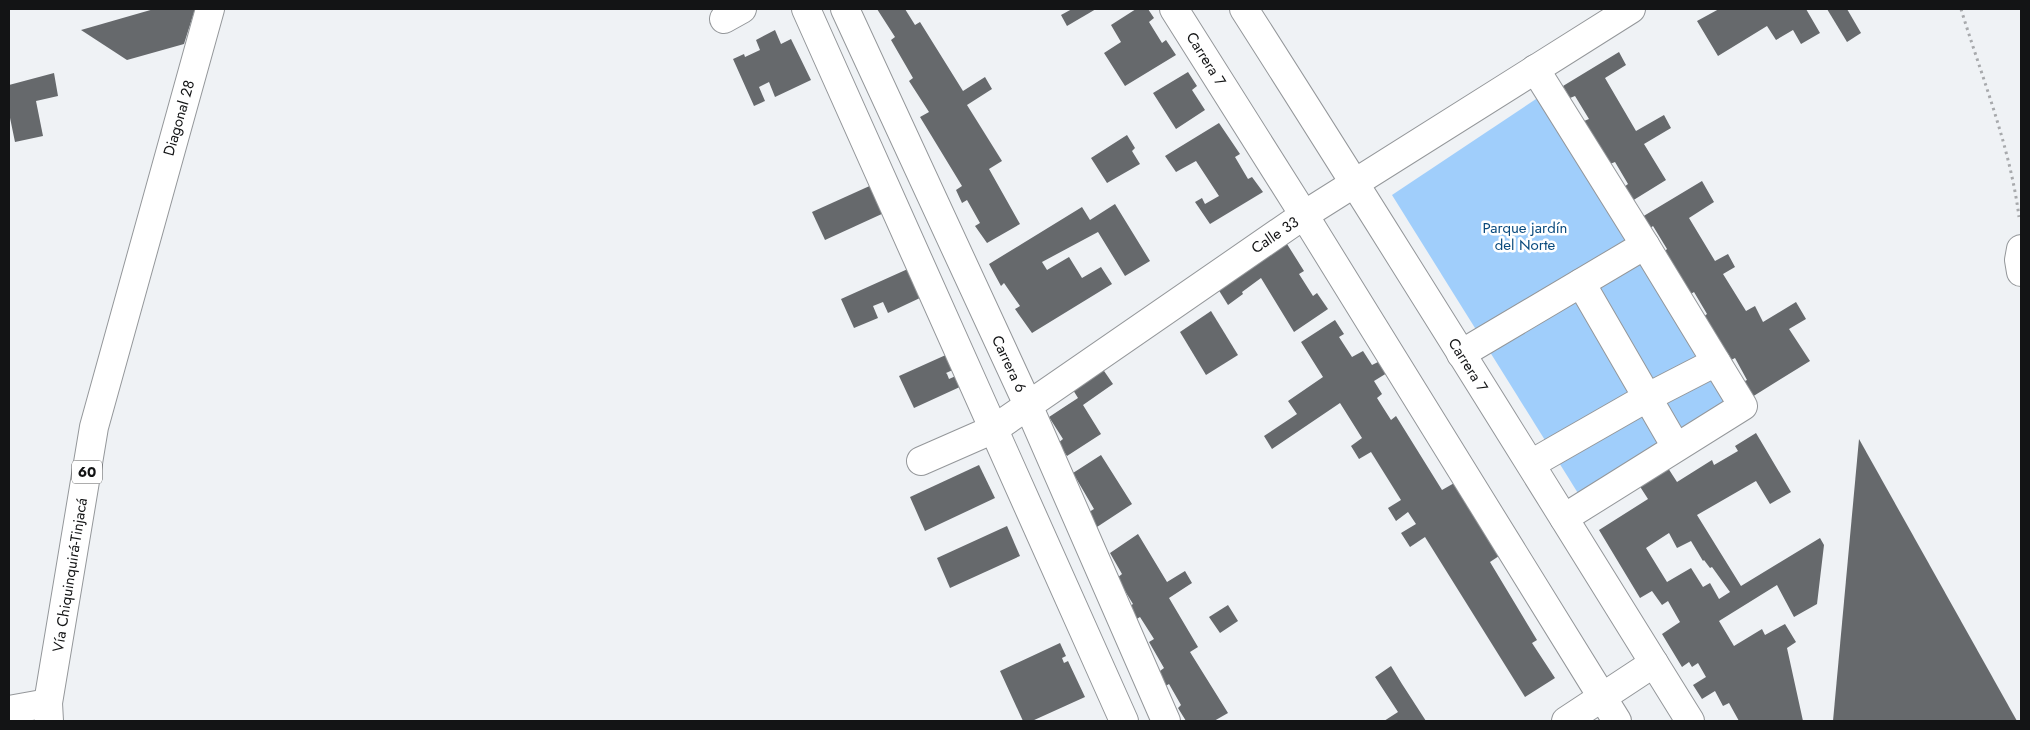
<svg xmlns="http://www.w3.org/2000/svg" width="2030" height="730" font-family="Jost,sans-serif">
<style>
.green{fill:#a0cefb}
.building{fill:#66696c;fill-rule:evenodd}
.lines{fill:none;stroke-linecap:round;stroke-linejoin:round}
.minor-casing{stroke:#94979a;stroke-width:30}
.major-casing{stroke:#94979a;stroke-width:30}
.path{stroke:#a7a9ac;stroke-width:3;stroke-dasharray:2.5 4;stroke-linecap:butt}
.minor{stroke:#fff;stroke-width:28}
.major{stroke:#fff;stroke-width:28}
.labels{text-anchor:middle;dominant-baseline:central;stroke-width:5;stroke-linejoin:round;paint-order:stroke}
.shield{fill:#fff;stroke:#5a5a5b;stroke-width:1}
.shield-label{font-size:14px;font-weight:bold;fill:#131415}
.street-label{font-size:15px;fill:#131415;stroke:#fff}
.park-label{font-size:15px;fill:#094a7d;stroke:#fff}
</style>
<rect width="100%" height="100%" fill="#eff2f5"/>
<path class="green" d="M1545,93l187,311 -151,94 -189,-303z"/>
<g class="building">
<path d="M154,9h41l-11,35 -57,16 -46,-30z"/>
<path d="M877,9h28l10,16 5,-3 43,69 22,-14 7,12 -25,16 35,56 -13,8 31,55 -33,19 -12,-17 5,-3 -13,-23 -5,3 -6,-13 6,-4 -42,-69 9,-5 -20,-31 4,-3 -22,-38 4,-3z"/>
<path d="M1072,9h24l-29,17 -6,-11z"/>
<path d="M1136,9h12l6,9 -5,4 13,21 4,-3 10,15 -51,31 -21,-33 17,-11 -10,-17z"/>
<path d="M1719,9h87l14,24 -19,11 -8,-14 -17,10 -9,-14 -49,30 -21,-35z"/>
<path d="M1827,9h20l14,24 -14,9z"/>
<path d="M775,30l6,14 10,-5 20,41 -36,17 -6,-15 -10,5 6,14 -11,5 -21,-47 11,-5 1,3 15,-7 -4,-10z"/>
<path d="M1619,52l7,13 -21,13 31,53 28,-16 7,13 -27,16 22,36 -34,21 -8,-14 4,-3 -13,-22 -5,2 -26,-43 5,-2 -14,-23 -5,2 -7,-12z"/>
<path d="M1188,72l9,14 -5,4 13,20 -29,19 -23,-36z"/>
<path d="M54,73l4,23 -22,5 7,35 -28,6 -6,-29v-28z"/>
<path d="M1219,123l21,31 -5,3 13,22 4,-2 11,15 -53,32 -15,-22 7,-4 3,6 14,-8 -23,-35 -20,11 -11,-16z"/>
<path d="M1127,135l8,13 -3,3 8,13 -33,19 -16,-25z"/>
<path d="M1702,181l12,21 -25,16 26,43 13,-7 7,13 -12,7 23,37 9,-5 8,16 33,-20 10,17 -17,10 21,32 -58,36 -9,-15 4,-2 -12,-22 -6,3 -26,-44 4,-3 -13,-22 -5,3 -25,-43 3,-3 -14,-23 -4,3 -7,-12z"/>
<path d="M874,184l10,29 -59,27 -13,-28z"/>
<path d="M1115,204l35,57 -25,15 -27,-44 -56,30 5,8 22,-13 13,21 19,-11 11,17 -80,49 -17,-24 5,-3 -16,-23 -3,3 -12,-22 93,-57 8,13z"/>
<path d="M1287,244l17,27 -5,3 14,22 4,-3 11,16 -34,23 -33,-54 -19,14 1,2 -15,11 -10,-16z"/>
<path d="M910,268l12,29 -34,16 -5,-11 -10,4 5,12 -24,10 -13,-29z"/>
<path d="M1211,311l27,44 -32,20 -26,-43z"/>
<path d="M1335,320l9,14 -5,3 13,20 11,-6 9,14 8,-4 7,12 -13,8 8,13 -5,4 14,22 5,-4 46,74 14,-8 46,72 -12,8 47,78 -5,3 23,35 -30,19 -100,-160 -15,10 -9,-14 15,-9 -8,-12 -12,9 -8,-13 13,-8 -30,-48 -12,7 -8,-13 11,-8 -22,-35 -68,46 -8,-13 33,-22 -9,-13 35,-24 -22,-35z"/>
<path d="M948,354l7,15 -9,4 1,1 2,5 9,-4 4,11 -48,22 -15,-32z"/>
<path d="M1102,368l11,16 -30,21 18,29 -34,22 -9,-13 5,-4 -14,-22 29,-19 -8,-13z"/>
<path d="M1756,433l35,59 -21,12 -14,-23 -59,34 44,71 79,-48 4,7 -7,59 -23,13 -17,-32 -58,36 15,25 28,-17 3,6 20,-11 11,18 -9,6 16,73h-64l-10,-18 -6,3 -8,-15 -13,8 -9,-14 13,-8 -8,-14 -6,4 -3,-5 -7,5 -20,-33 18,-12 -12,-21 -6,4 -10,-14 -12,7 -41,-68 49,-31 -9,-14 29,-17 9,14 35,-22 2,5 24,-14 -3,-5zM1669,533l8,15 14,-7 12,20 1,-1 6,8 2,-1 18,25 -11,7 -9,-16 -7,4 -12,-19 -24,14 -21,-34z"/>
<path d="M1859,439l158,282h-184z"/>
<path d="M1101,455l31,49 -35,23 -8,-15 5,-3 -21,-36z"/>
<path d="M979,465l16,33 -70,33 -15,-34z"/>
<path d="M1007,526l13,30 -70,32 -13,-30z"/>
<path d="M1138,534l29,48 18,-11 7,12 -23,15 29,49 -8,5 38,61 -14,8h-28l-8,-13 3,-3 -12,-21 -5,3 -8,-13 8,-6 -15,-26 5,-3 -14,-22 -5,3 -8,-12 6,-4 -16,-26 5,-4 -12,-21z"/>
<path d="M1228,605l10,16 -18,12 -11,-16z"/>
<path d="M1060,643l6,13 -4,2 2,5 4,-2 17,36 -53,24h-9l-23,-50z"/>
<path d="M1391,666l11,18 24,37h-42l14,-9 -23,-35z"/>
</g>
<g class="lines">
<g class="minor-casing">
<g id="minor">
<path d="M806,9l318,712"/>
<path d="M845,9l183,396 138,316"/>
<path d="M1174,9l130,206 313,506"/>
<path d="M1244,9c151,236 298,474 446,712"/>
<path d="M724,19l18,-10"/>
<path d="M1535,69l110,176 98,161 -179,112"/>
<path d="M2021,249l-2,11 2,12"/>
<path d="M1581,283l95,164"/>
<path d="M1461,354l184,-109"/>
<path d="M921,461l73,-32 310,-214 327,-206"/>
<path d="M1531,464l117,-67 68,-35"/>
<path d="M9,710l39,-7"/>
<path d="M1566,721l88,-58"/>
</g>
</g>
<g class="major-casing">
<path id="major" d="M49,721l-1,-18 46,-276 116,-418"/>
</g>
<path class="path" d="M1961,9c21,69 49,137 58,208"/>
<use href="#minor" class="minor"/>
<use href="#major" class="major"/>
</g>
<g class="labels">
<rect class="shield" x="72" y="460.5" width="30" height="23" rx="4"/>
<g class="shield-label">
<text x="87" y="472">60</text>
</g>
<g class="street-label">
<text transform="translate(1206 59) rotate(58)">Carrera 7</text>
<text transform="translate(179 118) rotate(-74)">Diagonal 28</text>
<text transform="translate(1275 235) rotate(-34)">Calle 33</text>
<text transform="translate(1009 364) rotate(65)">Carrera 6</text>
<text transform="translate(1468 365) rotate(58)">Carrera 7</text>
<text transform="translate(70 575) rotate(-81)">Vía Chiquinquirá-Tinjacá</text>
</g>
<g class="park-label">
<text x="1525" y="228">Parque jardín<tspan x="1525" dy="17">del Norte</tspan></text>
</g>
</g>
<rect width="2030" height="730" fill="none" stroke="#131415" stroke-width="20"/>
</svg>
